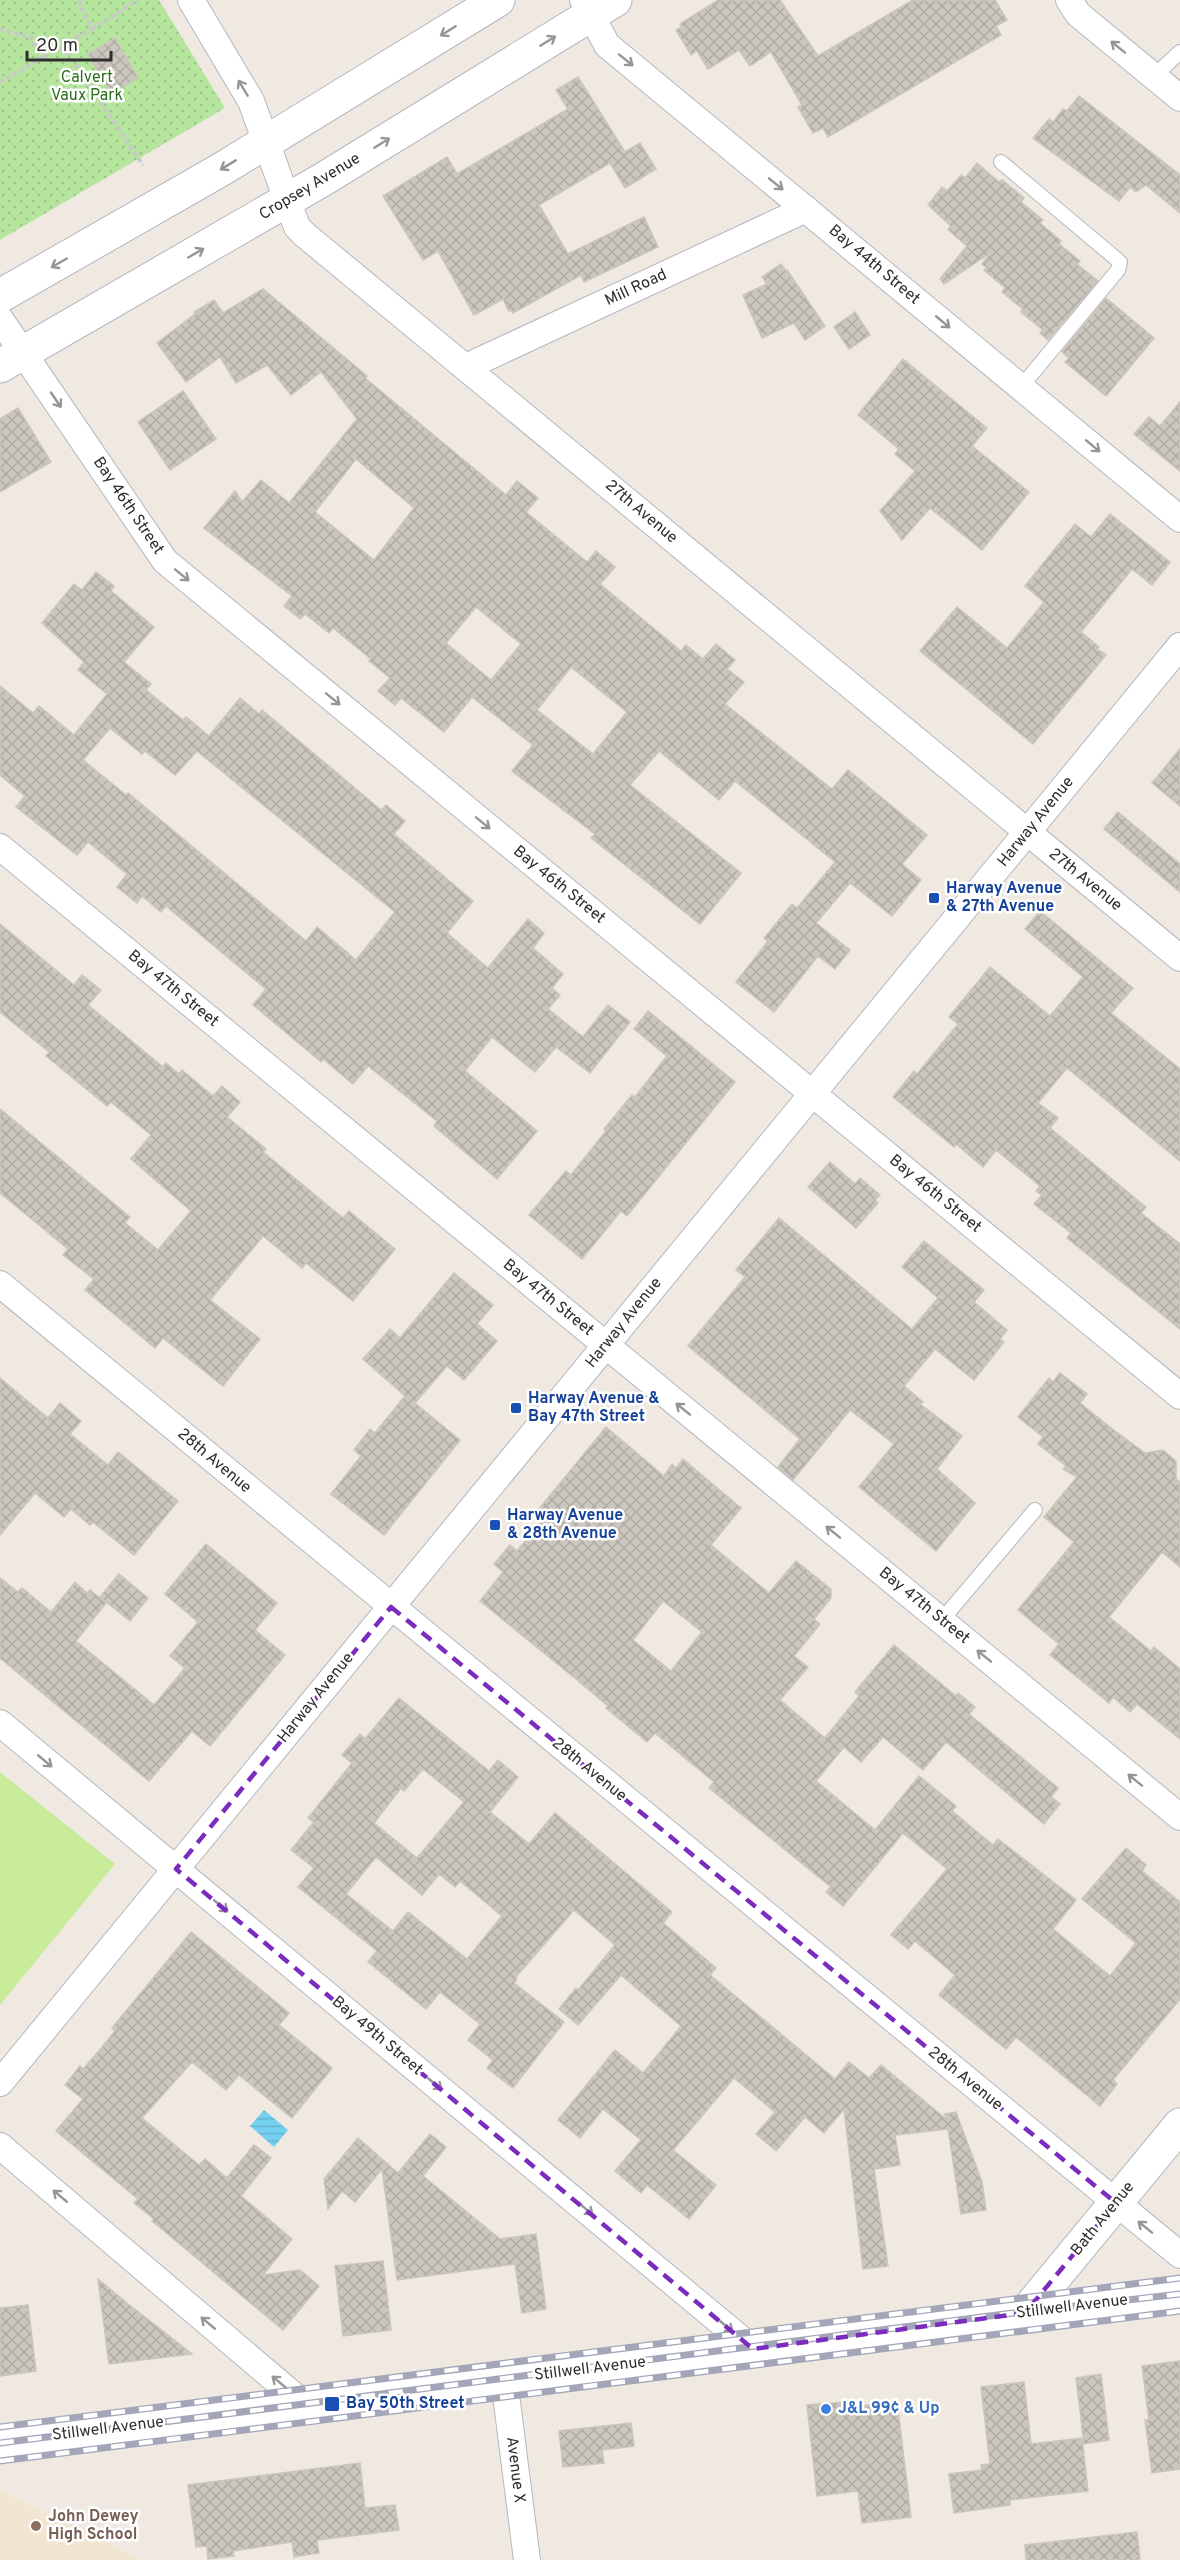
<svg xmlns="http://www.w3.org/2000/svg" width="1180" height="2560" font-family="Overpass,sans-serif">
<style>
.education{fill:#f0e6d1}
.park{fill:url(#park-dots)}
.pitch{fill:#c9ec9a}
.water{fill:url(#water-rules)}
.building{fill:url(#building-cross-hatch);stroke:#cbc5ba;stroke-width:1.5;fill-rule:evenodd}
.lines{fill:none;stroke-linecap:round;stroke-linejoin:round}
.service-casing{stroke:#b4b7c1;stroke-width:16}
.minor-casing{stroke:#b4b7c1;stroke-width:28}
.tertiary-casing{stroke:#b4b7c1;stroke-width:35}
.secondary-casing{stroke:#b4b7c1;stroke-width:35}
.path{stroke:#c9c9c9;stroke-width:4;stroke-dasharray:4.5 3;stroke-linecap:butt}
.service{stroke:#fff;stroke-width:14}
.minor{stroke:#fff;stroke-width:26}
.tertiary{stroke:#fff;stroke-width:33}
.secondary{stroke:#fff;stroke-width:33}
.rail-casing{stroke:#a3a6b8;stroke-width:7}
.rail{stroke:#fff;stroke-width:4.5;stroke-dasharray:14;stroke-linecap:butt}
.oneway{stroke:#969696}
.marked{fill:none;stroke:#7b2cbf;stroke-width:4.5;stroke-dasharray:12 8;stroke-linejoin:round}
.transit-dot{fill:#1a4fb4;stroke:#fff;stroke-width:2}
.shop-dot{fill:#3f7fe0;stroke:#fff;stroke-width:2}
.education-dot{fill:#8d6e63;stroke:#fff;stroke-width:2}
.labels{text-anchor:middle;dominant-baseline:central;stroke-width:5;stroke-linejoin:round;paint-order:stroke}
.park-label{font-size:16px;fill:#2c6e1b;stroke:#fff}
.street-label{font-size:16px;fill:#2e2e2e;stroke:#fff}
.transit-label{font-size:16px;font-weight:bold;fill:#164399;stroke:#fff;text-anchor:start}
.shop-label{font-size:16px;font-weight:bold;fill:#366cbe;stroke:#fff;text-anchor:start}
.education-label{font-size:16px;font-weight:bold;fill:#785e54;stroke:#fff;text-anchor:start}
</style>
<defs>
<pattern id="park-dots" width="8" height="8" patternUnits="userSpaceOnUse" patternTransform="scale(1.5)"><rect width="8" height="8" fill="#b6e59e"/><path d="M2 2h.1M6 6h.1" fill="none" stroke="#9dc588" stroke-width="1.8" stroke-linecap="round"/></pattern>
<pattern id="water-rules" width="6" height="5" patternUnits="userSpaceOnUse" patternTransform="scale(1.5)"><rect width="6" height="5" fill="#75cff0"/><path d="M0 2.5h6" fill="none" stroke="#66b2ce"/></pattern>
<pattern id="building-cross-hatch" width="8" height="8" patternUnits="userSpaceOnUse" patternTransform="scale(1.5)"><rect width="8" height="8" fill="#cbc7bf"/><path d="M0 0l8 8M0 8l8-8" fill="none" stroke="#afaba4"/></pattern>
</defs>
<rect width="100%" height="100%" fill="#efe9e1"/>
<path class="education" d="M0,2491l142,69h-142z"/>
<path class="park" d="M0,0h159l66,108 -225,132z"/>
<path class="pitch" d="M0,1772l115,92 -115,141z"/>
<path class="water" d="M264,2110l24,20 -14,17 -24,-21z"/>
<g class="building">
<path d="M718,0h62l38,56 95,-56h82l12,20 -11,6 5,9 -173,102 -5,-9 -10,5 -15,-26 4,-2 -31,-53 -21,14 -11,-16 -31,19 -11,-18 -6,4 -15,-25 6,-3 -2,-3z"/>
<path d="M115,38l23,40 -27,16 -23,-40z"/>
<path d="M578,77l47,75 15,-9 16,26 -31,19 -15,-25 -71,42 29,49 76,-37 14,30 -74,35 -3,-7 -68,38 -2,-3 -2,1 -6,-12 -29,16 -36,-64 -15,9 -40,-64 64,-39 10,17 111,-65 -12,-19z"/>
<path d="M1079,96l101,79v38l-34,-28 -10,7 -6,-5 -11,14 -86,-63 16,-19 4,3 10,-13 4,2z"/>
<path d="M977,163l22,19 3,-2 22,18 -3,4 22,18 -3,3 21,18 -2,3 21,17 -3,3 21,17 -50,59 -8,-7 3,-3 -22,-18 2,-3 -21,-17 3,-4 -21,-18 3,-2 -5,-4 8,-11 -46,31 -4,-5 27,-33 -12,-10 -7,-7 3,-3 -23,-21 14,-18 5,4 14,-16 4,3z"/>
<path d="M781,264l5,7 1,-1 38,56 -20,14 -11,-17 -32,15 -19,-43 24,-11 -5,-7z"/>
<path d="M263,289l104,87 -2,2 141,117 11,-14 21,17 -12,14 61,50 9,-11 19,16 -15,17 81,67 5,-6 17,14 13,-15 19,16 -8,9 17,13 -19,22 107,85 16,-19 79,65 -25,29 19,16 -29,36 -42,-33 -34,40 34,27 -15,19 -17,-13 -44,56 -38,-30 32,-41 -4,-3 28,-34 5,4 38,-46 -100,-81 -16,19 -60,-49 -29,34 111,88 -41,51 -109,-86 4,-4 -83,-63 21,-26 -61,-48 -28,35 -43,-34 -6,7 -17,-14 12,-13 -21,-17 2,-2 -38,-31 -4,5 -24,-19 -5,5 -16,-13 8,-10 -88,-68 31,-37 7,11 19,-22 28,23 68,-84 -36,-47 -30,23 -24,-30 -31,18 -16,-26 -34,25 -29,-39 38,-29 -1,-2 20,-12 9,13zM356,459l58,49 -40,52 -59,-48zM476,607l45,37 -30,36 -45,-37zM571,667l56,45 -34,42 -56,-44z"/>
<path d="M1106,298l48,40 -48,58 -41,-34 4,-4 -7,-6z"/>
<path d="M855,312l15,23 -21,14 -15,-22z"/>
<path d="M903,359l84,69 -15,18 57,46 -47,58 -52,-42 -28,32 -22,-29 35,-40 -20,-17 4,-5 -41,-34z"/>
<path d="M183,391l33,48 -46,31 -32,-48z"/>
<path d="M1180,402v69l-46,-37 15,-17 11,9z"/>
<path d="M18,408l33,54 -51,30v-73z"/>
<path d="M1110,514l60,48 -18,23 -20,-16 -51,63 18,15 -2,2 9,6 -73,89 -113,-93 37,-44 50,41 37,-46 -19,-16 50,-62 16,13z"/>
<path d="M96,572l18,14 -3,5 43,36 -30,35 27,22 -5,6 37,30 3,-3 23,19 31,-38 19,16 3,-4 119,100 5,-5 19,16 -11,13 79,67 -26,32 41,35 40,-49 16,14 -11,15 30,26 -11,14 8,7 -12,14 35,28 25,-32 22,17 -40,51 -34,-26 -21,25 -43,-35 -27,34 72,60 -40,48 -63,-53 3,-5 -69,-55 -15,18 -30,-25 -2,3 -68,-57 13,-16 -100,-83 -5,6 -19,-16 -5,7 -20,-16 10,-13 -39,-32 -11,13 -61,-48 9,-11 -25,-21v-89l33,27 6,-7 35,29 33,-41 -29,-24 6,-8 -42,-39 32,-39 8,6zM110,728l32,26 3,-3 30,24 22,-24 198,161 -39,48 -39,-33 -11,14 -178,-148 -2,2 -43,-35z"/>
<path d="M1180,749v57l-28,-23z"/>
<path d="M1118,812l62,52v28l-76,-63z"/>
<path d="M1040,911l93,77 -22,25 69,56v92l-113,-93 -29,35 20,15 -8,10 96,79 -5,6 39,31v85l-113,-91 4,-5 -37,-29 8,-9 -6,-4 4,-5 -44,-36 -13,17 -27,-23 -2,3 -61,-50 21,-26 3,3 41,-50 -9,-7 41,-50 60,49 33,-39 -58,-48z"/>
<path d="M0,924l74,61 8,-10 19,15 -13,15 75,62 3,-4 13,11 3,-4 31,26 9,-10 18,16 -13,15 39,32 -3,3 80,66 6,-7 46,38 -42,52 -47,-38 -4,5 -39,-32 -53,64 50,39 -37,47 -60,-48 -8,10 -70,-58 9,-11 -31,-24 5,-6 -68,-56v-84l130,108 -5,6 33,27 33,-39 -60,-52 20,-24 -40,-33 -4,4 -61,-50 3,-4 -49,-40z"/>
<path d="M648,1011l87,71 -108,134 -6,-5 -39,48 -53,-44 37,-44 5,4 35,-44 -2,-2 28,-34 3,2 32,-41 -33,-27z"/>
<path d="M830,1162l25,22 5,-6 20,17 -5,5 3,3 -22,25 -48,-41z"/>
<path d="M779,1218l133,111 26,-31 -36,-31 22,-26 60,49 -10,12 33,28 -7,9 4,3 -30,38 -39,-31 -31,37 19,16 -3,2 42,32 -25,33 38,34 -39,48 -77,-64 35,-43 -44,-34 -57,70 -15,-13 22,-28 -112,-93 57,-69 -9,-7z"/>
<path d="M454,1273l39,32 -16,19 20,17 -33,39 -17,-14 -32,37 45,37 -76,95 -53,-41 30,-38 -7,-6 16,-21 5,4 30,-37 -42,-37 27,-30 10,9z"/>
<path d="M1060,1373l27,21 -7,9 35,28 30,22 18,-3 13,11v18l4,3v85l-18,-15 -53,65 42,34 3,-4 26,22v70l-43,-35 -7,8 -17,-15 -4,6 -59,-48 9,-11 -41,-34 56,-68 -30,-25 33,-40 -14,-8 3,-3 -28,-22 5,-7 -25,-20 31,-39 4,4z"/>
<path d="M0,1378l48,40 12,-15 21,18 -11,13 38,31 10,-13 60,49 -44,54 -41,-33 -3,3 -19,-16 -7,8 -29,-24 -35,42z"/>
<path d="M606,1427l58,49 8,-12 4,4 7,-9 58,49 -30,37 58,48 27,-32 35,28v9l-17,21 6,5 -26,32 14,11 -28,33 45,38 34,-42 -4,-4 39,-47 62,51 2,-3 17,14 -6,7 89,74 -7,9 9,7 -16,20 -98,-82 -23,28 -40,-33 -22,25 -17,-15 -28,34 59,49 44,-54 37,30 -4,5 41,34 5,-6 78,61 -23,29 57,47 26,-33 -54,-44 44,-51 20,17 -4,6 38,31v97l-67,81 4,4 -17,22 -84,-69 -10,12 -67,-54 16,-20 -40,-34 -7,8 -17,-14 56,-66 -44,-36 -60,73 -17,-14 5,-5 -122,-99 5,-6 -59,-49 -8,9 -41,-34 2,-2 -32,-27 -96,-78 23,-29 -9,-8 16,-19 7,6 29,-35 -8,-6zM663,1601l39,31 -31,39 -38,-31z"/>
<path d="M206,1544l71,59 -22,27 30,25 -75,91 -18,-15 -43,50 -149,-123v-80l18,14 4,-4 29,24 24,-30 12,11 3,-3 16,13 -30,38 78,64 31,-37 -15,-12 28,-34 -33,-28z"/>
<path d="M119,1574l29,24 -18,23 -30,-24z"/>
<path d="M399,1698l90,73 9,-11 20,17 -28,35 39,32 26,-31 117,99 -9,11 53,45 -6,7 125,104 14,-17 20,16 12,-13 65,54 -1,-5 11,-2 26,70 4,28 -25,4 -13,-85 -53,6 5,30 -26,4 14,97 -25,3 -19,-160 -20,24 -19,-16 -29,34 -20,-17 19,-22 -41,-34 -61,72 43,35 -27,34 -42,-34 -6,8 -26,-22 26,-31 -38,-31 -23,29 -22,-18 57,-70 28,23 38,-47 -60,-51 -43,50 -19,-16 17,-21 2,2 37,-45 -41,-35 -59,68 2,1 -3,4 50,39 -51,66 -26,-20 6,-8 -25,-20 12,-16 -40,-32 -14,17 -58,-47 9,-11 -79,-64 16,-19 -23,-18 23,-28 -6,-4 44,-55 -10,-8 18,-21 5,5zM423,1769l41,33 -47,56 -43,-35 27,-35 3,3zM376,1857l46,38 17,-21 16,13 5,-6 42,35 -35,43 -59,-47 -15,19 -47,-37z"/>
<path d="M191,1932l98,81 -10,12 53,43 -40,50 -53,-43 -13,15 -34,-28 -50,56 57,47 6,-6 22,19 27,-33 17,13 -30,38 51,43 -29,36 37,-5 19,16 -36,44 -131,-109 2,-2 -20,-16 4,-4 -82,-68 27,-32 -18,-14 15,-19 3,3 16,-18 16,-20 -3,-3z"/>
<path d="M430,2134l16,13 -23,29 77,63 36,-5 10,75 -24,4 -7,-49 -118,16 -15,-111 -27,33 -13,-11 -14,18 -4,-30 34,-41 40,35z"/>
<path d="M383,2261l8,69 -48,6 -8,-70z"/>
<path d="M98,2279l29,24 65,51 -83,10z"/>
<path d="M28,2305l8,66 -36,5v-68z"/>
<path d="M1180,2361v108l-28,4 -7,-53h4l-7,-54z"/>
<path d="M1101,2374l8,66 -25,4 -8,-66z"/>
<path d="M1024,2382l7,62 51,-6 6,53 -78,9v5l-56,8 -5,-39 33,-4 -1,-5 9,-1 -9,-77z"/>
<path d="M897,2401l14,116 -49,6 -4,-32 -41,5 -10,-91 37,-3 1,6z"/>
<path d="M631,2423l3,23 -32,4 2,13 -41,4 -4,-36z"/>
<path d="M360,2463l5,45 30,-3 4,25 -82,10 2,13 -25,4 -2,-15 -59,9 1,5 -26,3 -1,-13 -11,1 -8,-62z"/>
<path d="M1137,2532l3,28h-114l-1,-15z"/>
</g>
<g class="lines">
<g class="service-casing">
<g id="service">
<path d="M1154,76l26,-24"/>
<path d="M1001,162l119,100 -2,8 -97,117"/>
<path d="M941,1621l94,-111"/>
</g>
</g>
<g class="minor-casing">
<g id="minor">
<path d="M191,0l60,101 46,126 8,8 875,723"/>
<path d="M583,0l24,45 573,474"/>
<path d="M1069,0l9,14 102,84"/>
<path d="M0,319l165,242 1015,835"/>
<path d="M466,367l340,-158"/>
<path d="M0,847l1180,970"/>
<path d="M0,1284l1180,971"/>
<path d="M0,1723l753,626"/>
<path d="M0,2083l1180,-1437"/>
<path d="M0,2146l305,259"/>
<path d="M504,2379l23,181"/>
</g>
</g>
<g class="tertiary-casing">
<path id="tertiary" d="M1025,2313l155,-188"/>
</g>
<g class="secondary-casing">
<g id="secondary">
<path d="M0,296l222,-127 276,-169"/>
<path d="M0,366l322,-186 293,-180"/>
<path d="M0,2443l1180,-150"/>
</g>
</g>
<g class="path">
<path d="M0,29l32,9 8,21 52,-30 -12,-24 1,-5"/>
<path d="M92,29l46,-29"/>
<path d="M63,46l80,119"/>
<path d="M0,82l40,-23"/>
</g>
<use href="#service" class="service"/>
<use href="#minor" class="minor"/>
<use href="#tertiary" class="tertiary"/>
<use href="#secondary" class="secondary"/>
<g class="rail-casing">
<g id="rail">
<path d="M0,2427l1180,-149"/>
<path d="M0,2443l1005,-129 175,-20"/>
<path d="M0,2461l1180,-150"/>
</g>
</g>
<use href="#rail" class="rail"/>
</g>
<defs><path id="oneway-shaft" d="M-6 0H5M1.5-3L5.5 0L1.5 3" fill="none" stroke-width="1.6" stroke-linecap="round" stroke-linejoin="round" transform="scale(1.5)"/></defs>
<g class="oneway">
<use href="#oneway-shaft" transform="translate(448 31) rotate(148)"/>
<use href="#oneway-shaft" transform="translate(548 41) rotate(-32)"/>
<use href="#oneway-shaft" transform="translate(1118 47) rotate(-141)"/>
<use href="#oneway-shaft" transform="translate(626 60) rotate(39)"/>
<use href="#oneway-shaft" transform="translate(243 88) rotate(-121)"/>
<use href="#oneway-shaft" transform="translate(382 143) rotate(-32)"/>
<use href="#oneway-shaft" transform="translate(228 165) rotate(149)"/>
<use href="#oneway-shaft" transform="translate(776 184) rotate(39)"/>
<use href="#oneway-shaft" transform="translate(196 253) rotate(-30)"/>
<use href="#oneway-shaft" transform="translate(59 263) rotate(150)"/>
<use href="#oneway-shaft" transform="translate(943 322) rotate(40)"/>
<use href="#oneway-shaft" transform="translate(56 400) rotate(56)"/>
<use href="#oneway-shaft" transform="translate(1093 446) rotate(40)"/>
<use href="#oneway-shaft" transform="translate(182 575) rotate(39)"/>
<use href="#oneway-shaft" transform="translate(333 699) rotate(39)"/>
<use href="#oneway-shaft" transform="translate(483 823) rotate(39)"/>
<use href="#oneway-shaft" transform="translate(683 1409) rotate(-141)"/>
<use href="#oneway-shaft" transform="translate(833 1532) rotate(-141)"/>
<use href="#oneway-shaft" transform="translate(984 1656) rotate(-141)"/>
<use href="#oneway-shaft" transform="translate(45 1761) rotate(40)"/>
<use href="#oneway-shaft" transform="translate(1135 1780) rotate(-141)"/>
<use href="#oneway-shaft" transform="translate(221 1906) rotate(40)"/>
<use href="#oneway-shaft" transform="translate(435 2084) rotate(40)"/>
<use href="#oneway-shaft" transform="translate(60 2196) rotate(-140)"/>
<use href="#oneway-shaft" transform="translate(586 2209) rotate(40)"/>
<use href="#oneway-shaft" transform="translate(1145 2227) rotate(-141)"/>
<use href="#oneway-shaft" transform="translate(208 2323) rotate(-140)"/>
<use href="#oneway-shaft" transform="translate(726 2326) rotate(40)"/>
<use href="#oneway-shaft" transform="translate(279 2382) rotate(-140)"/>
</g>
<path class="marked" d="M391,1607l725,596 -91,110 -272,36 -577,-480z"/>
<g class="transit-dot">
<rect x="928" y="892" width="12" height="12" rx="3"/>
<rect x="510" y="1402" width="12" height="12" rx="3"/>
<rect x="489" y="1519" width="12" height="12" rx="3"/>
<rect x="324" y="2396" width="16" height="16" rx="3"/>
</g>
<circle class="shop-dot" cx="826" cy="2409" r="6"/>
<circle class="education-dot" cx="36" cy="2526" r="6"/>
<g class="labels">
<g class="park-label">
<text x="87" y="78">Calvert<tspan x="87" dy="18">Vaux Park</tspan></text>
</g>
<g class="street-label">
<text transform="translate(310 187) rotate(-31)">Cropsey Avenue</text>
<text transform="translate(874 265) rotate(40)">Bay 44th Street</text>
<text transform="translate(636 288) rotate(-25)">Mill Road</text>
<text transform="translate(128 506) rotate(56)">Bay 46th Street</text>
<text transform="translate(641 512) rotate(40)">27th Avenue</text>
<text transform="translate(1036 822) rotate(-51)">Harway Avenue</text>
<text transform="translate(1085 880) rotate(39)">27th Avenue</text>
<text transform="translate(559 885) rotate(39)">Bay 46th Street</text>
<text transform="translate(173 989) rotate(39)">Bay 47th Street</text>
<text transform="translate(935 1194) rotate(39)">Bay 46th Street</text>
<text transform="translate(548 1298) rotate(39)">Bay 47th Street</text>
<text transform="translate(624 1323) rotate(-51)">Harway Avenue</text>
<text transform="translate(214 1461) rotate(40)">28th Avenue</text>
<text transform="translate(924 1606) rotate(39)">Bay 47th Street</text>
<text transform="translate(316 1698) rotate(-51)">Harway Avenue</text>
<text transform="translate(589 1770) rotate(39)">28th Avenue</text>
<text transform="translate(377 2036) rotate(40)">Bay 49th Street</text>
<text transform="translate(965 2079) rotate(39)">28th Avenue</text>
<text transform="translate(1103 2219) rotate(-51)">Bath Avenue</text>
<text transform="translate(1072 2307) rotate(-7)">Stillwell Avenue</text>
<text transform="translate(590 2369) rotate(-7)">Stillwell Avenue</text>
<text transform="translate(108 2429) rotate(-7)">Stillwell Avenue</text>
<text transform="translate(515 2470) rotate(83)">Avenue X</text>
</g>
<g class="transit-label">
<text x="946" y="889">Harway Avenue<tspan x="946" dy="18">&amp; 27th Avenue</tspan></text>
<text x="528" y="1399">Harway Avenue &amp;<tspan x="528" dy="18">Bay 47th Street</tspan></text>
<text x="507" y="1516">Harway Avenue<tspan x="507" dy="18">&amp; 28th Avenue</tspan></text>
<text x="346" y="2404">Bay 50th Street</text>
</g>
<g class="shop-label">
<text x="838" y="2409">J&amp;L 99¢ &amp; Up</text>
</g>
<g class="education-label">
<text x="48" y="2517">John Dewey<tspan x="48" dy="18">High School</tspan></text>
</g>
</g>
<path d="M27 51v9h84v-9" fill="none" stroke="#2e2e2e" stroke-width="3"/>
<text x="36" y="51" font-size="18" fill="#2e2e2e" stroke="#ffffff" stroke-width="4.5" paint-order="stroke">20 m</text>
</svg>
